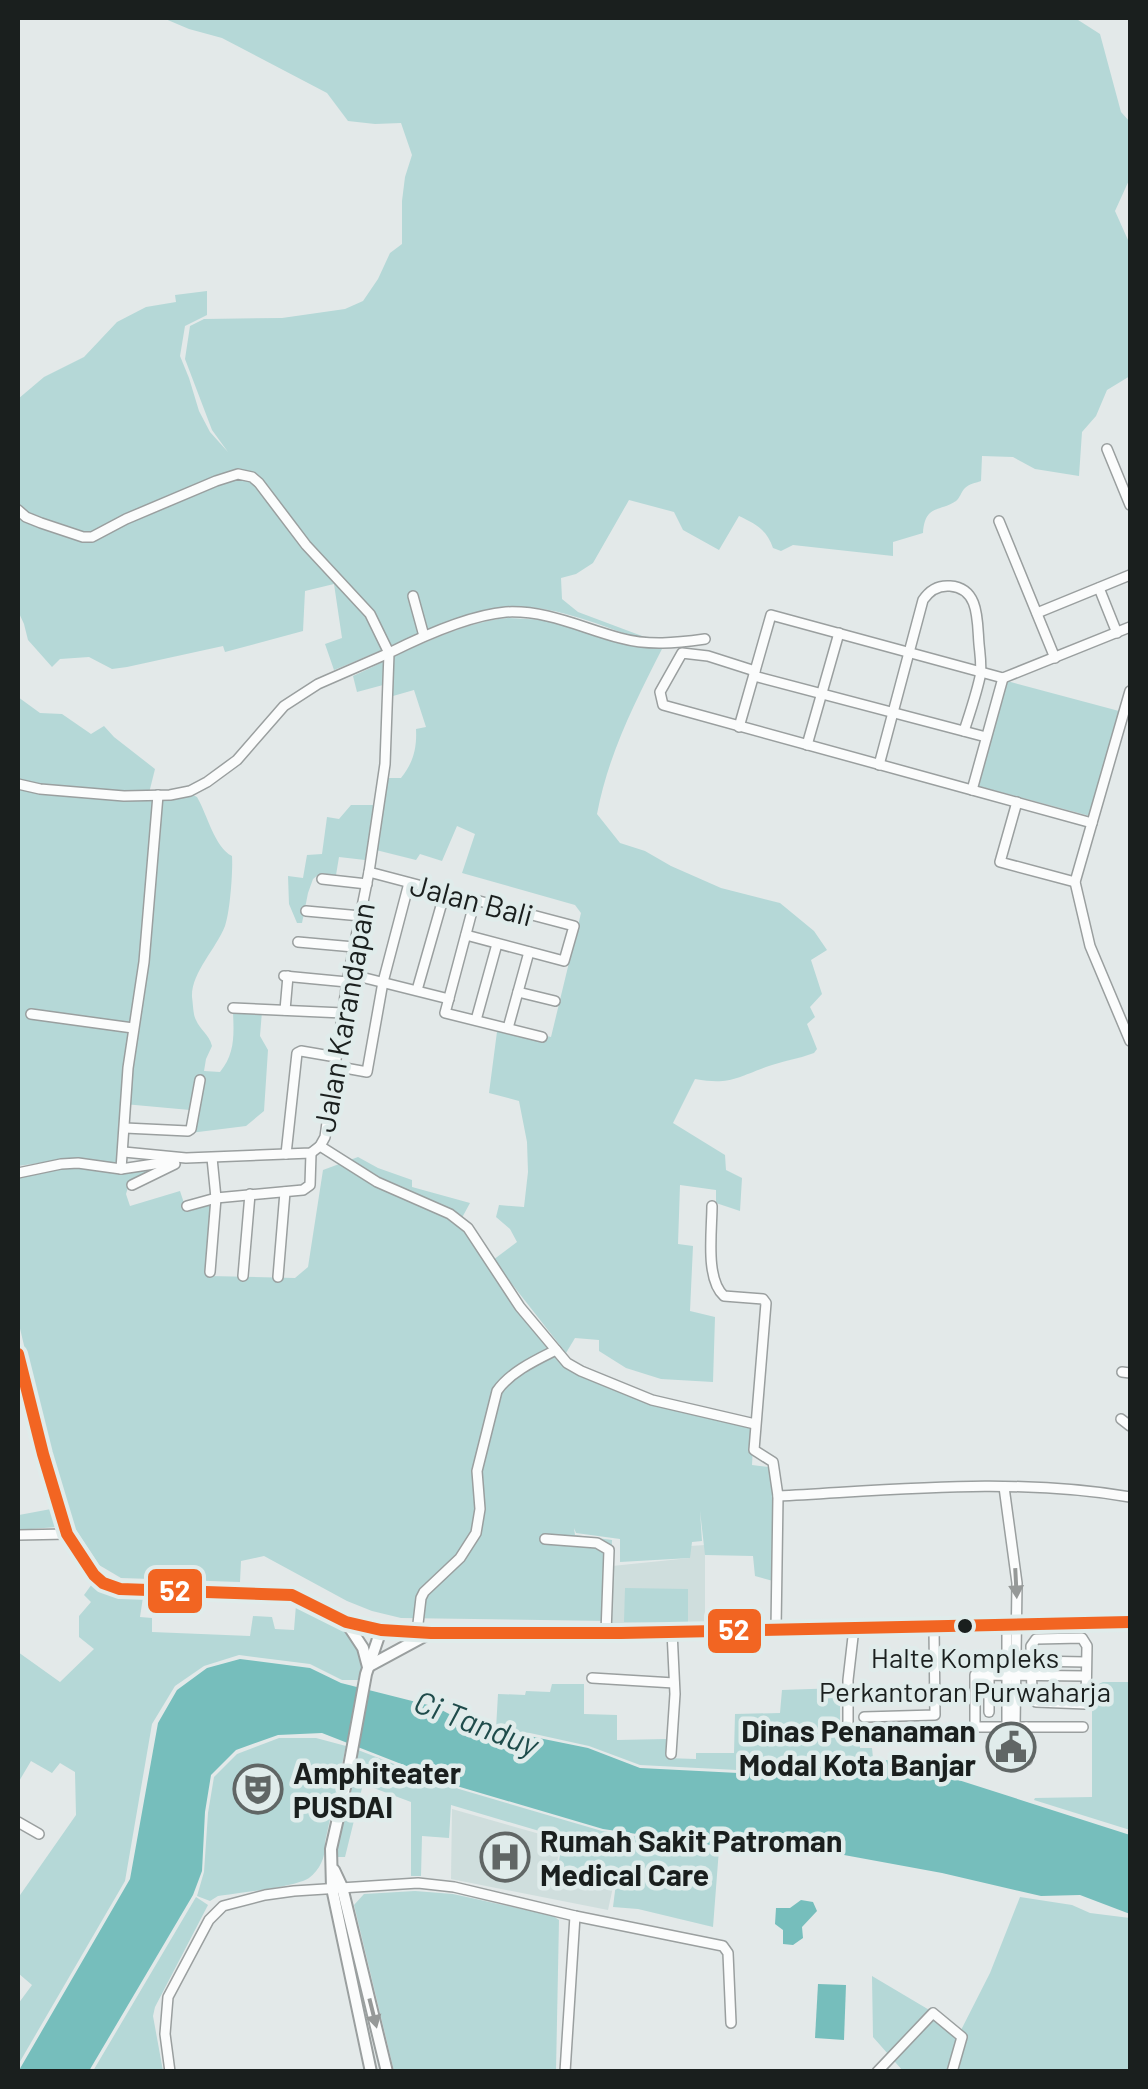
<svg xmlns="http://www.w3.org/2000/svg" width="1148" height="2089" font-family="Barlow,sans-serif">
<style>
.built{fill:#cfdedd}
.green{fill:#b5d8d7}
.water{fill:#76bebc}
.lines{fill:none;stroke-linecap:round;stroke-linejoin:round}
.minor-casing{stroke:#9a9f9f;stroke-width:12}
.major-casing{stroke:#9a9f9f;stroke-width:14}
.highway-casing{stroke:#9a9f9f;stroke-width:16}
.minor{stroke:#fbfcfc;stroke-width:9}
.major{stroke:#fbfcfc;stroke-width:10}
.highway{stroke:#fbfcfc;stroke-width:12}
.bus-1-casing{stroke:#e0eceb;stroke-width:20}
.bus-1{stroke:#f26522;stroke-width:12}
.oneway{fill:#969998}
.bus-dot{fill:#1a1f1e;stroke:#e0eceb;stroke-width:4}
.labels{text-anchor:middle;dominant-baseline:central;stroke-width:9;stroke-linejoin:round;paint-order:stroke}
.bus-label{font-size:28px;fill:#1a1f1e;stroke:#e0eceb}
.street-label{font-size:30px;fill:#1a1f1e;stroke:#e0eceb}
.poi-label{font-size:30px;font-weight:bold;fill:#1a1f1e;stroke:#e0eceb;text-anchor:start}
.water-label{font-size:32px;font-style:italic;fill:#1f4c4b;stroke:#e0eceb}
.line-badge{stroke:#e0eceb;stroke-width:4}
.badge-label{font-size:28px;text-anchor:middle;font-weight:bold;fill:#fff}
</style>
<rect width="100%" height="100%" fill="#e3e9e9"/>
<g class="built">
<path d="M705,1545v79l-97,4 4,-62 78,-8v-12z"/>
<path d="M452,1809l109,31 -6,34 58,13 -5,23 -157,-31z"/>
</g>
<g class="green">
<path d="M163,18h912l25,16 21,78 9,10v56l-15,33 13,29 2,1v135l-23,14 -11,26 -14,16 -3,44 -44,-7 -22,-12 -31,-1 -1,25c-6,2 -12,3 -16,7 -4,4 -5,10 -9,13 -16,11 -31,3 -33,32l-30,9v14l-100,-11 -12,6 -8,-3c-6,-18 -17,-24 -34,-32l-20,34 -36,-20 -9,-18 -45,-12 -36,63 -17,11 -15,4 1,21 16,13 64,24 -1,3c-43,-14 -87,-35 -134,-32 -18,1 -35,8 -52,14 -41,14 -81,33 -121,49l-9,-26 17,-6 -8,-54 -29,7 -2,40 -78,21 -2,-6 -96,21 -15,2 -23,-12 -29,2 -8,8 -24,-27 -4,-16 -6,-13v-212l26,-22 40,-20 33,-35 29,-15 30,-5 -1,-7 32,-4v24l-22,11 -5,30 9,22 10,33 11,21 18,20 -16,-22 -27,-71 5,-33 14,-7 78,-1 63,-9 18,-8 15,-22 12,-26 12,-9v-43l3,-24 7,-22 -11,-32 -26,1 -27,-3 -21,-28 -105,-55 -33,-9z"/>
<path d="M508,618l38,2 73,22 43,7c-27,53 -54,106 -65,165l23,29 25,8 26,15 50,22 59,15 34,28 13,19 -16,10 11,34 -12,13 5,10 -8,7 10,25 -3,4c-16,6 -32,8 -48,14 -30,11 -37,18 -71,12l-22,44 52,32 1,15 16,8 -2,33 -24,-8v-13l-36,-5 -2,59 15,2 -3,65 25,6 -2,65 -52,-3 -35,-11 -27,-17v-11l-24,-2 -9,15 -73,-93 24,-18 -7,-13 -14,-12 3,-12 25,2 4,-35 -1,-30 -8,-41 -30,-8 9,-69 53,13 30,-124 -6,-8 -113,-32 13,-39 -18,-8 -15,35 -22,-7 -4,6 -48,-12 -3,12 -26,-3 -3,18 -17,-1 -6,5 -5,14 -6,30h-5l-8,-19 -1,-28 15,2 4,-23 15,-1 5,-37 12,2 12,-14h26l4,-27h20c12,-15 16,-29 15,-49l10,-2 -12,-37 -21,6 -10,-11 -26,7 -4,-16c46,-21 106,-54 155,-58z"/>
<path d="M1007,681l112,30 -29,105 -112,-30z"/>
<path d="M18,697l22,16 22,1 29,20 13,-8 10,11 41,32 -7,28 43,-3 6,3c10,17 18,51 35,59 1,16 -2,56 -7,70 -9,23 -34,47 -33,71 1,6 1,18 4,23 4,10 13,14 16,26l-6,13 -2,12 16,1c15,-18 14,-37 13,-60l29,-1 -2,25 8,14 -4,61 -18,15 -56,7v-23l-66,-6 -4,60 -45,-6 -57,8z"/>
<path d="M358,1157l20,11 34,12v7l58,16 -12,22 7,6 53,78 61,65 71,29 104,25 -2,37 25,3 -4,113 -18,-5 -2,-20 -48,-1 -5,-44 2,30 -10,1 -2,16 -70,4v-23l-44,-6 -2,-5 1,7 37,5 -4,81 -207,-3 -29,-7 -25,-10 -83,-45 -23,5 -1,21 -119,-4 -22,-13 -27,-41 -19,-56 -35,-148v-145l23,-5 37,-4 43,7 33,-6 1,4 -25,10 -4,13 4,12 50,-15 7,21 26,-8 -4,72 86,2 13,-11 15,-97z"/>
<path d="M51,1509l6,18 -39,3v-17l1,2z"/>
<path d="M92,1584l18,9 33,4 -3,20 12,1v14l98,4 3,-20 19,1 3,12 19,1 2,-25c38,13 51,21 67,58l-5,17h-16l-32,-16 -71,-9 -35,11 -29,20 -23,38 -27,157 -107,184v-61l14,-19 -14,-12v-75l58,-83 -1,-43 -15,-9 -8,10 -21,-12 -13,22v-131l42,30 34,-33 -15,-12v-21l12,-14 -7,-7z"/>
<path d="M625,1588l63,1v34l-64,-1z"/>
<path d="M1103,1682h27v148l-96,-30 1,-2 57,-1v-110z"/>
<path d="M552,1684h32v30l33,1v25l49,-1v19l30,1v-6h38l1,-39 45,-1 2,-23 58,-2v42l9,11 11,-1v8h12l1,10 -42,1 -36,10 -58,1 -97,-5 -51,-19 -59,-13 -34,-4 2,-35 27,1 1,-4 24,1z"/>
<path d="M279,1738h37l30,8 -21,96c1,13 -4,27 -16,36 -13,9 -72,15 -91,18l-8,5 -13,-5 7,-24 4,-59 6,-36 23,-23z"/>
<path d="M358,1750l101,39 143,42 117,18 -6,78 -75,-18 -25,-2 3,-24 -59,-11 6,-34 -112,-33 -2,33 -27,-2 -1,40h-10v-74l-48,-18 -18,73h-8l2,-20z"/>
<path d="M415,1891l38,3 100,22 6,4 -3,151h-162l-40,-166 10,-11z"/>
<path d="M196,1897l12,8 -53,102 -2,9 10,55h-70z"/>
<path d="M1020,1897l52,8 18,8 40,5v153h-227l-30,-34 -1,-61 59,35 27,25 32,-63z"/>
</g>
<g class="water">
<path d="M240,1659l70,9 31,15 95,24 45,24 48,5 59,12 52,20 118,6 41,-1 37,-11 60,-2 234,75v79l-50,-19 -39,1 -99,-23 -98,-18 -120,-8 -121,-18 -143,-42 -138,-54 -44,2 -42,15 -25,25 -6,37 -3,59 -9,24 -104,176 -71,1 112,-193 28,-156 19,-33 30,-22z"/>
<path d="M801,1900l12,2 4,9 -15,16 1,11 -10,7 -10,-1v-14l-8,-6 1,-16h14z"/>
<path d="M818,1984l28,1 -2,55 -29,-2z"/>
</g>
<g class="lines">
<g class="minor-casing">
<g id="minor">
<path d="M1107,449l23,56"/>
<path d="M18,510l8,7 15,6 42,14h9l34,-18 90,-38 22,-7 14,3 7,6 47,62 64,69 19,39 -71,31 -34,22 -47,54 -30,22 -17,9 -20,4 -46,1 -84,-7 -22,-5"/>
<path d="M999,521l56,137"/>
<path d="M1099,588l18,45"/>
<path d="M413,596l11,40"/>
<path d="M1037,613l93,-38"/>
<path d="M755,671l-47,-15 -26,-3 -22,39 3,13 309,85 31,-112"/>
<path d="M754,676l232,61"/>
<path d="M1130,691l-55,191 15,64 40,95"/>
<path d="M739,727l32,-112 232,63 127,-51"/>
<path d="M807,745l32,-112"/>
<path d="M879,765l44,-165c6,-9 15,-15 27,-14 30,2 27,36 29,58 1,11 3,22 1,33 -4,18 -10,36 -16,54"/>
<path d="M972,790l120,33"/>
<path d="M1017,802l-17,60 75,20"/>
<path d="M369,872l205,54 -10,35 -98,-26"/>
<path d="M322,879l45,5"/>
<path d="M475,900l-30,113 97,24"/>
<path d="M306,911l55,5"/>
<path d="M298,942l56,5"/>
<path d="M349,974l100,25"/>
<path d="M284,976l63,6"/>
<path d="M417,990l28,-98"/>
<path d="M518,992l37,9"/>
<path d="M233,1008l110,5"/>
<path d="M285,1010l3,-34"/>
<path d="M31,1014l102,14"/>
<path d="M476,1020l21,-76"/>
<path d="M508,1028l21,-76"/>
<path d="M334,1066l33,6 16,-90 26,-99"/>
<path d="M125,1128l63,3 3,-2 9,-49"/>
<path d="M320,1146l57,36 73,32 18,14 52,79 47,56 14,8 71,29 103,24"/>
<path d="M124,1152l62,6 125,-5 9,-7 5,-9 22,-155 22,-110 16,-108 4,-111c32,-16 82,-38 117,-41 41,-2 76,16 114,26 29,8 56,5 85,1"/>
<path d="M286,1154l11,-101 4,-2 35,6"/>
<path d="M212,1158l4,40 87,-8 7,-5 1,-32"/>
<path d="M121,1169l7,-101 16,-106 14,-167"/>
<path d="M18,1173l43,-9 17,-1 43,6 53,-8"/>
<path d="M132,1185l43,-21"/>
<path d="M187,1206l29,-8 -6,74"/>
<path d="M712,1206c0,25 -7,73 12,90l39,3 3,4 -12,147 19,12 5,34 -2,133"/>
<path d="M243,1276l7,-82"/>
<path d="M278,1277l7,-85"/>
<path d="M1122,1372l8,1"/>
<path d="M1121,1419l9,7"/>
<path d="M1004,1487l13,96 -2,144"/>
<path d="M778,1496c117,-6 236,-19 352,1"/>
<path d="M18,1535l49,-1"/>
<path d="M545,1539l52,4 12,7 -3,83"/>
<path d="M417,1632l4,-34 3,-6 36,-34 16,-25 4,-24 -3,-38 20,-80c13,-19 39,-31 59,-41"/>
<path d="M1082,1638l5,8 -1,58 -50,-2 -4,-5 -1,-51 5,-7z"/>
<path d="M1032,1661l54,1"/>
<path d="M989,1675v37"/>
<path d="M592,1678l82,5"/>
<path d="M864,1717l71,-2 -1,-88"/>
<path d="M1007,1727v-101"/>
<path d="M1026,1727l1,33"/>
<path d="M1083,1727h-108v-52l111,1"/>
<path d="M848,1728v-48l6,-52"/>
<path d="M671,1754l4,-60 -3,-63"/>
<path d="M18,1822l21,12"/>
<path d="M170,2072l-5,-38 3,-37 41,-77 14,-14 42,-11 29,-4 124,-8 36,4 121,29 148,30 5,7 3,70"/>
<path d="M565,2072l10,-156"/>
<path d="M877,2072l56,-59 29,24 -10,35"/>
</g>
</g>
<g class="major-casing">
<g id="major">
<path d="M346,1622l17,26 5,19"/>
<path d="M369,1666l61,-33"/>
<path d="M334,1870l8,17 45,185"/>
<path d="M371,2072l-39,-184 -1,-39 15,-66 20,-109 15,-44"/>
</g>
</g>
<g class="highway-casing">
<path id="highway" d="M18,1354l25,100 24,80 27,41 9,8 17,6 172,6 54,27 35,8 50,3h190l509,-11"/>
</g>
<use href="#minor" class="minor"/>
<use href="#major" class="major"/>
<use href="#highway" class="highway"/>
<g class="bus-1-casing">
<path id="bus-1" d="M18,1354l25,100 24,80 27,41 9,8 17,6 172,6 54,27 35,8 50,3h190l509,-11"/>
</g>
<use href="#bus-1" class="bus-1"/>
</g>
<defs><path id="oneway-solid" d="M-6-.8H1V-3.2L6.5 0L1 3.2V.8H-6Z" transform="scale(2.5)"/></defs>
<g class="oneway">
<use href="#oneway-solid" transform="translate(1016 1583) rotate(87)"/>
<use href="#oneway-solid" transform="translate(373 2013) rotate(76)"/>
</g>
<defs>
<g id="civic-ring" transform="scale(2.5)"><circle r="9.5" fill="#e0eceb" stroke="#606665" stroke-width="1.5"/><path d="M-.6-6.5H3V-4.5H.6V-3L4-1V1h2V6H-6V1h2V-1L-.6-3ZM-1.2 2.5V6h2.4V2.5Z" fill="#606665"/></g>
<g id="theatre-ring" transform="scale(2.5)"><circle r="9.5" fill="#e0eceb" stroke="#606665" stroke-width="1.5"/><path d="M-5-5.5Q0-4 5-5.5V0Q5 5 0 6Q-5 5-5 0ZM-3.3-2.5H-1v1.5H-3.3ZM1-2.5H3.3v1.5H1ZM-2.8 1Q0 5.5 2.8 1Z" fill="#606665"/></g>
<g id="hospital-ring" transform="scale(2.5)"><circle r="9.5" fill="#e0eceb" stroke="#606665" stroke-width="1.5"/><path d="M-5-5h3v3.5h4V-5h3V5h-3V1.5h-4V5h-3Z" fill="#606665"/></g>
</defs>
<g fill-rule="evenodd">
<use href="#civic-ring" x="1011" y="1747"/>
<use href="#theatre-ring" x="258" y="1789"/>
<use href="#hospital-ring" x="505" y="1857"/>
</g>
<circle class="bus-dot" cx="965" cy="1626" r="9"/>
<g class="labels">
<g class="bus-label">
<text x="965" y="1657">Halte Kompleks<tspan x="965" dy="34">Perkantoran Purwaharja</tspan></text>
</g>
<g class="street-label">
<text transform="translate(472 899) rotate(15)">Jalan Bali</text>
<text transform="translate(343 1017) rotate(-80)">Jalan Karandapan</text>
</g>
<g class="poi-label">
<text x="976" y="1730" text-anchor="end">Dinas Penanaman<tspan x="976" dy="34">Modal Kota Banjar</tspan></text>
<text x="293" y="1772">Amphiteater<tspan x="293" dy="34">PUSDAI</tspan></text>
<text x="540" y="1840">Rumah Sakit Patroman<tspan x="540" dy="34">Medical Care</tspan></text>
</g>
<g class="water-label">
<text transform="translate(477 1722) rotate(21)">Ci Tanduy</text>
</g>
</g>
<g class="line-badge">
<rect x="146" y="1567" width="58" height="48" rx="10" fill="#f26522"/>
<rect x="706" y="1607" width="57" height="48" rx="10" fill="#f26522"/>
</g>
<g class="badge-label">
<text x="175" y="1601">52</text>
<text x="734" y="1640">52</text>
</g>
<rect width="1148" height="2089" fill="none" stroke="#1a1f1e" stroke-width="40"/>
</svg>
